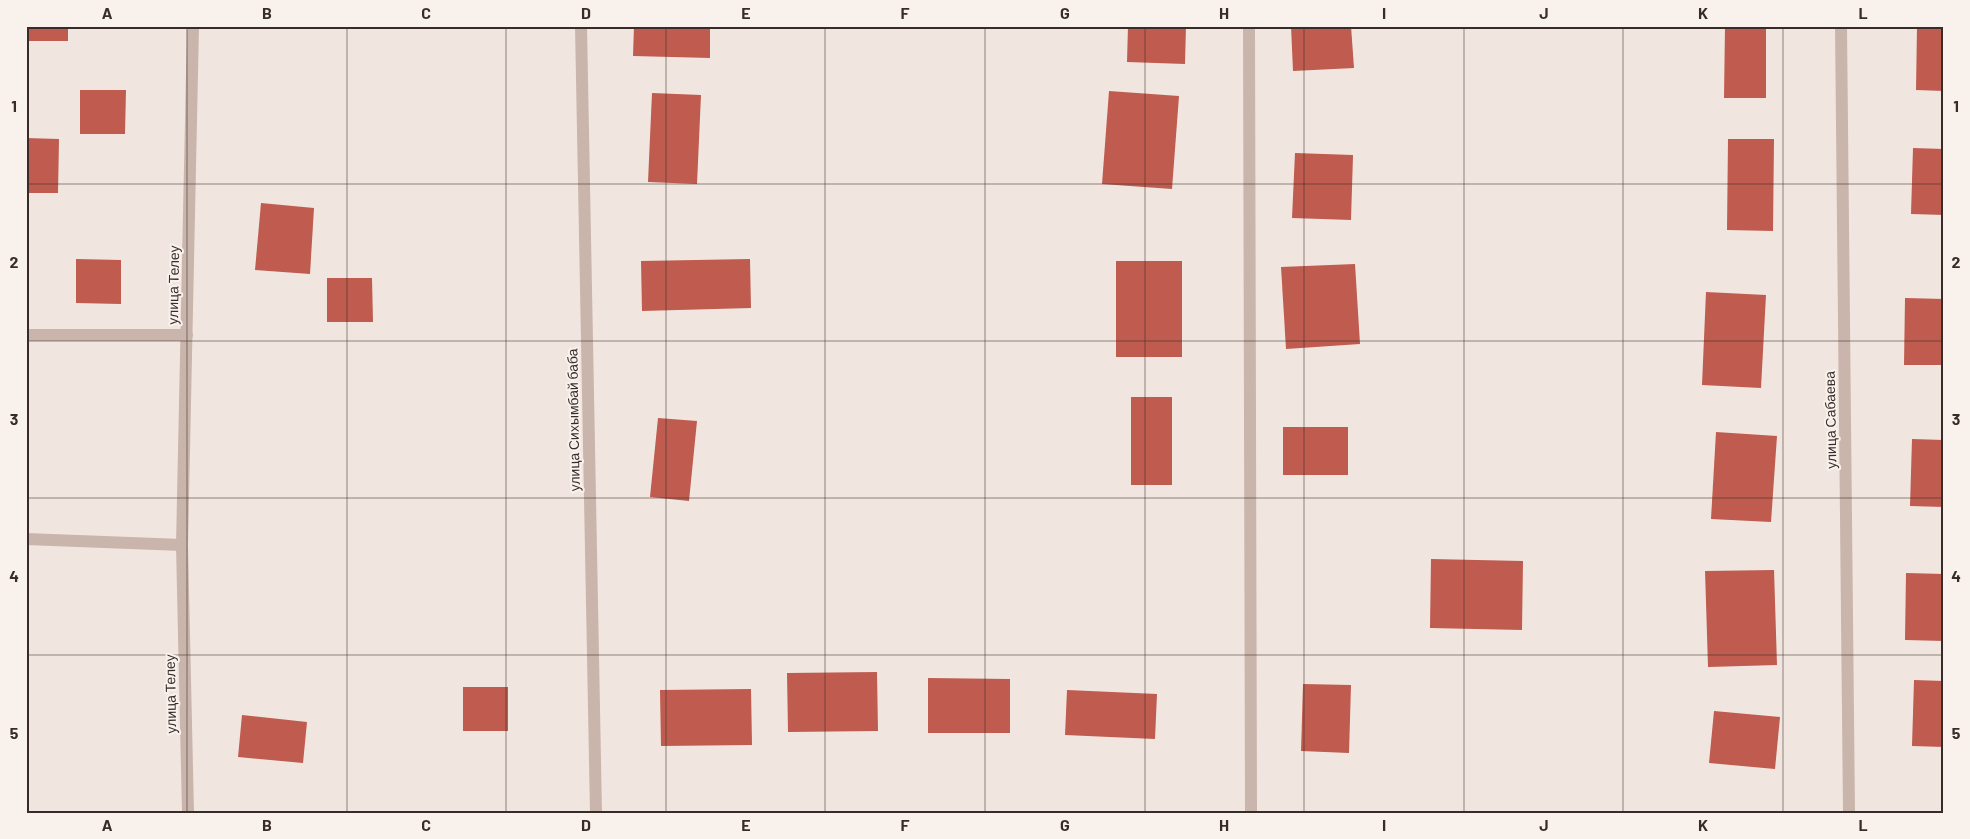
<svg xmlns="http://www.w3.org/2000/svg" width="1970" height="839" font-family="Barlow,sans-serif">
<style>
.building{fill:#bf5b4f}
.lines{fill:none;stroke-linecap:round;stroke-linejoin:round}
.minor{stroke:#c9b5ab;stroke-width:12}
.grid{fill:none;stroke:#372c2a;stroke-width:1;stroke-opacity:0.55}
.labels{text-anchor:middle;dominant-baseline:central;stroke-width:4;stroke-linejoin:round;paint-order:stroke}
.street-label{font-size:14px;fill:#372c2a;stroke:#f9f1eb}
.neatline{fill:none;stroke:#372c2a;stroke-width:2}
.grid-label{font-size:16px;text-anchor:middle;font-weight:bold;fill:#372c2a}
</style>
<rect width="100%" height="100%" fill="#f1e6df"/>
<g class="building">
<rect x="26" y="26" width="42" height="15"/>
<path d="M634,26h76v32l-77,-2z"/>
<path d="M1128,26h58l-1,38 -58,-2z"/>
<path d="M1291,26h60l3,42 -61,3z"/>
<path d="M1725,26h41v72h-42z"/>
<path d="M1917,26h27v65l-28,-1z"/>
<path d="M80,90h46l-1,44h-45z"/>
<path d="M1109,91l70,5 -7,93 -70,-5z"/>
<path d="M652,93l49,2 -4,89 -49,-2z"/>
<path d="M26,138l33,1 -1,54h-32z"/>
<path d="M1728,139h46l-1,92 -46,-1z"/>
<path d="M1913,148l31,1v66l-33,-1z"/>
<path d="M1295,153l58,2 -2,65 -59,-2z"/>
<path d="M261,203l53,5 -4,66 -55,-4z"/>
<path d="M76,259l45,1v44l-45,-1z"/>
<path d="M750,259l1,49 -109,3 -1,-50z"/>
<rect x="1116" y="261" width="66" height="96"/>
<path d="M1355,264l5,80 -74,5 -5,-82z"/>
<path d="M327,278h45l1,44h-46z"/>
<path d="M1706,292l60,3 -5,93 -59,-3z"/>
<path d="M1905,298l39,1v66h-40z"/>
<rect x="1131" y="397" width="41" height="88"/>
<path d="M658,418l39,3 -8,80 -39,-4z"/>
<rect x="1283" y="427" width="65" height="48"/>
<path d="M1716,432l61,4 -6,86 -60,-3z"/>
<path d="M1912,439l32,1v67l-34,-1z"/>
<path d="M1431,559l92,2 -1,69 -92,-2z"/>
<path d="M1774,570l3,95 -69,2 -3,-96z"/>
<path d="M1906,573l38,1v67l-39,-1z"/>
<path d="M877,672l1,59 -90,1 -1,-59z"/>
<path d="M928,678l82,1v54h-82z"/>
<path d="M1914,680l30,1v66l-32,-1z"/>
<path d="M1303,684l48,1 -2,68 -48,-2z"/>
<rect x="463" y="687" width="45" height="44"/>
<path d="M751,689l1,56 -91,1 -1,-56z"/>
<path d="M1067,690l90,4 -2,45 -90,-4z"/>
<path d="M1714,711l66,6 -5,52 -66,-6z"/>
<path d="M242,715l65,7 -4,41 -65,-6z"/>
</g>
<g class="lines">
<g class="minor">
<path d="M581,26l15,787"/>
<path d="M1249,26l2,787"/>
<path d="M1841,26l8,787"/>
<path d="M26,335h161"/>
<path d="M26,539l156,6"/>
<path d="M188,813l-6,-268 11,-519"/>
</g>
</g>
<path class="grid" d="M187,26v787M347,26v787M506,26v787M666,26v787M825,26v787M985,26v787M1145,26v787M1304,26v787M1464,26v787M1623,26v787M1783,26v787M26,184h1918M26,341h1918M26,498h1918M26,655h1918"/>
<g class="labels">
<g class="street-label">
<text transform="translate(173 285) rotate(-89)">улица Телеу</text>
<text transform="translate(573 420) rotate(-91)">улица Сихымбай баба</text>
<text transform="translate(1830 420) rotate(-91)">улица Сабаева</text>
<text transform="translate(170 694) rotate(-91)">улица Телеу</text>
</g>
</g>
<rect width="1970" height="839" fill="none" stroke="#f9f1eb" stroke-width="55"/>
<rect x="28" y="28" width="1914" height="784" class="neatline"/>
<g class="grid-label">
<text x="107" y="19">A</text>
<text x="267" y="19">B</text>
<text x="426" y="19">C</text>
<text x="586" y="19">D</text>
<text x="746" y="19">E</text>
<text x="905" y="19">F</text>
<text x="1065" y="19">G</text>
<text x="1224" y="19">H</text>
<text x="1384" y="19">I</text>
<text x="1544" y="19">J</text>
<text x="1703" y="19">K</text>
<text x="1863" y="19">L</text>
<text x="14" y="112">1</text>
<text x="1956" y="112">1</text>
<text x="14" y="268">2</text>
<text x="1956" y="268">2</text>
<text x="14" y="425">3</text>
<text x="1956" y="425">3</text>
<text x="14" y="582">4</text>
<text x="1956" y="582">4</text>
<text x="14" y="739">5</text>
<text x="1956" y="739">5</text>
<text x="107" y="831">A</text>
<text x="267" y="831">B</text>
<text x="426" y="831">C</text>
<text x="586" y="831">D</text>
<text x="746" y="831">E</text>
<text x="905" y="831">F</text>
<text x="1065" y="831">G</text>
<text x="1224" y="831">H</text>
<text x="1384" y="831">I</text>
<text x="1544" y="831">J</text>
<text x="1703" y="831">K</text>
<text x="1863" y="831">L</text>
</g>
</svg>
